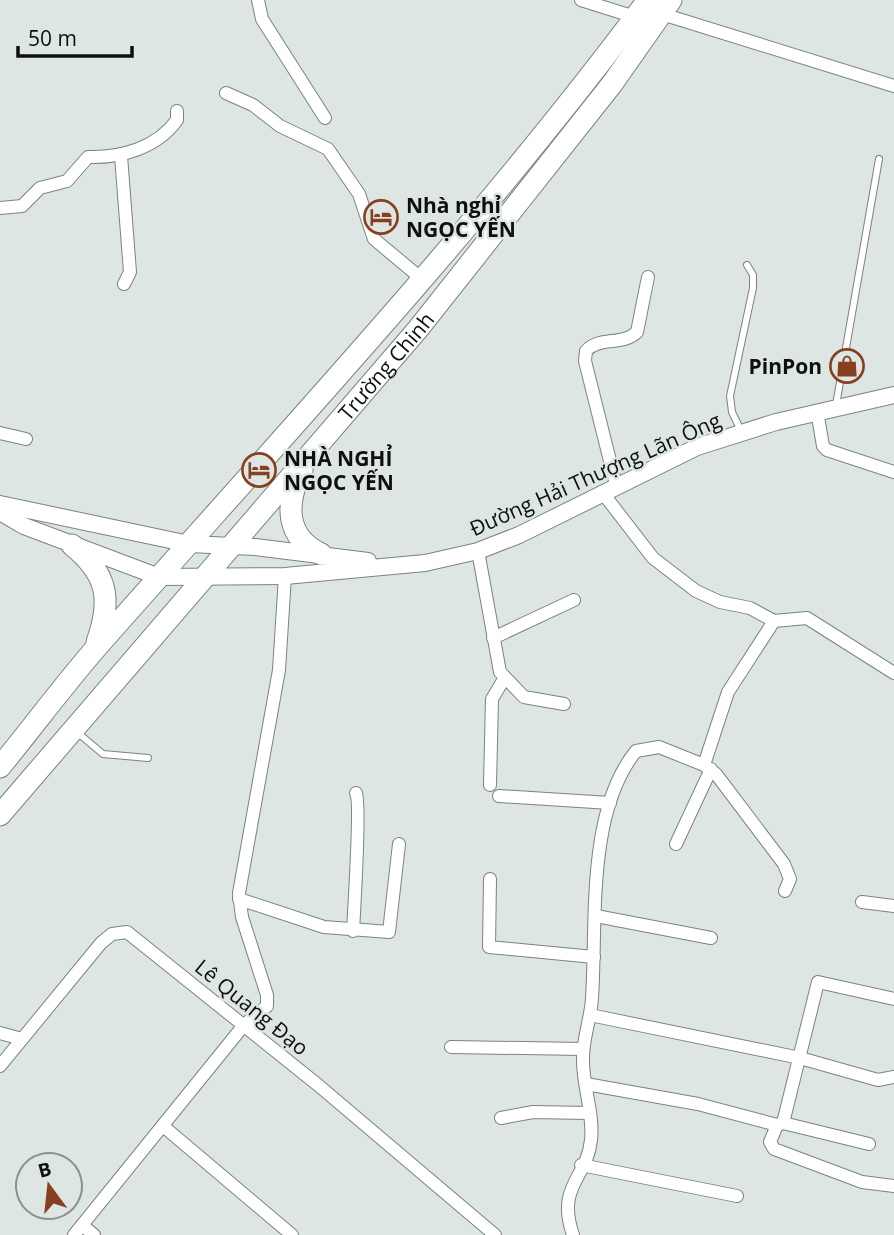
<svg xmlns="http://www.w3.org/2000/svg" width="894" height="1235" font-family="'Open Sans',sans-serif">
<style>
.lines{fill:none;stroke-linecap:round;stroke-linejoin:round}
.service-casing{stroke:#7b8381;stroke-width:8}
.minor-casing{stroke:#7b8381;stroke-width:14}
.tertiary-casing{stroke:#7b8381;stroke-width:18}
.trunk-casing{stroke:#7b8381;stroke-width:23}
.service{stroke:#fff;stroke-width:6}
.minor{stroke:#fff;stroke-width:12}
.tertiary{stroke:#fff;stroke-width:16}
.trunk{stroke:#fff;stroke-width:21}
.labels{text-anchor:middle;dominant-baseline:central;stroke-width:5;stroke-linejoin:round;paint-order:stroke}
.poi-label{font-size:21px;font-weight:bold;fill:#0d100f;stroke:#dde6e3;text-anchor:start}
.street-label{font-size:21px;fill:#0d100f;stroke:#dde6e3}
</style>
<rect width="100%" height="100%" fill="#dde6e3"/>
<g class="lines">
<g class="service-casing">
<g id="service">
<path d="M836,405l43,-246"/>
<path d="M741,431l-9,-19 -2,-16 23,-108v-13l-6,-10"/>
<path d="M78,733l25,21 45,4"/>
</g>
</g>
<g class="minor-casing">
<g id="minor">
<path d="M258,0l4,19 63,99"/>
<path d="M581,0l54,17"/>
<path d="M662,14l232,72"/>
<path d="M226,93l27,12 27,21 48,23 31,45 15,45 49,41"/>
<path d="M121,156l9,116 -6,12"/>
<path d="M0,208l22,-2 18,-18 27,-7 21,-24c33,1 69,-9 89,-37v-9"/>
<path d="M817,411l6,35 4,4 67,22"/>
<path d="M0,433l26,6"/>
<path d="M616,485l-31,-124 1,-10c13,-15 37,-5 51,-19l11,-55"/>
<path d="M602,492l51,66 43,33 24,11 30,6 24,13 33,-3 87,55"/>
<path d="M478,551l22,121 24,25 40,7"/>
<path d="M493,638l81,-38"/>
<path d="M704,765l12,9 68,90 6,15 -5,12"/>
<path d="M490,785l2,-86 12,-20"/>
<path d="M499,796l111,7"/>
<path d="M676,844l35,-75"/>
<path d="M490,879l-1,68 105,10"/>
<path d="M239,899l85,28 65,5 10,-88"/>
<path d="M862,902l32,4"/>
<path d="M596,916l115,22"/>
<path d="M353,931c1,-19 8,-129 3,-138"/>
<path d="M590,1015l210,43 78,22 16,-3"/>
<path d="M0,1033l22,6"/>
<path d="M451,1047l132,2"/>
<path d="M0,1066l101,-123 11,-9 15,-2 191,153 177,150"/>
<path d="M586,1084l112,20 79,21 6,-2 86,21"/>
<path d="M501,1118l32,-6 56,1"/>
<path d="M783,1123l35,-141 76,17"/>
<path d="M777,1125l-7,17 4,7 88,33 32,4"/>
<path d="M163,1126l129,109"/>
<path d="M581,1165l156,31"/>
<path d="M82,1225l12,10"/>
<path d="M74,1235l170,-210 23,-19v-11l-25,-78 -3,-24 40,-223 6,-94"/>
<path d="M573,1235c-17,-50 14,-56 18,-95 3,-26 -8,-53 -8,-79 -1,-21 8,-42 9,-63 5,-75 -6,-185 44,-247l23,-4 45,18 24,-73 46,-71"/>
</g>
</g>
<g class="tertiary-casing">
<g id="tertiary">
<path d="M0,504l189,40 66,3 113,14"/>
<path d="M0,512l24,14 135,51 126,-1 140,-13 53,-12 41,-16 178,-88 79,-25 118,-27"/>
</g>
</g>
<g class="trunk-casing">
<g id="trunk">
<path d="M302,470c-17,33 -17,67 19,84"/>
<path d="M72,545c36,29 40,55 25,97"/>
<path d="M0,767c32,-39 63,-81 96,-119 188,-213 382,-420 552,-648"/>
<path id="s1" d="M0,815l418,-486 194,-245 59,-84"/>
</g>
</g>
<use href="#service" class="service"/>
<use href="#minor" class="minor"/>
<use href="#tertiary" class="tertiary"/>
<use href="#trunk" class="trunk"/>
</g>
<defs>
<g id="hotel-ring" transform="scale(1.75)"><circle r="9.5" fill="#dde6e3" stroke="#87401f" stroke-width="1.5"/><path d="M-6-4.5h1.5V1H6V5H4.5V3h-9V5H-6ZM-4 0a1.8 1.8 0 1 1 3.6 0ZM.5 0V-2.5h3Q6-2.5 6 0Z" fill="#87401f"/></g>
<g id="shop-ring" transform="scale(1.75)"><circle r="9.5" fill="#dde6e3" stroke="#87401f" stroke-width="1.5"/><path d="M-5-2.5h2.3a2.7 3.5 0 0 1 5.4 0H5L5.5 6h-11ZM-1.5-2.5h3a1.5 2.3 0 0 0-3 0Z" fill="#87401f"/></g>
</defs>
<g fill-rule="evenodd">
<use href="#hotel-ring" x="381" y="217"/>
<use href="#shop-ring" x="847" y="366"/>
<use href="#hotel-ring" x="259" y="470"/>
</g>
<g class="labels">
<g class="poi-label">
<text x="406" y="205">Nhà nghỉ<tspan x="406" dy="24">NGỌC YẾN</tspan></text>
<text x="822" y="366" text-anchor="end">PinPon</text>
<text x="284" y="458">NHÀ NGHỈ<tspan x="284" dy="24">NGỌC YẾN</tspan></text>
</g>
<g class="street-label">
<text stroke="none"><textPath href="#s1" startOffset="592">Trường Chinh</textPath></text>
<text transform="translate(595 474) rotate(-24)">Đường Hải Thượng Lãn Ông</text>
<text transform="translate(252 1007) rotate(39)">Lê Quang Đạo</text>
</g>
</g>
<g transform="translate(49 1186) rotate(345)"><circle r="33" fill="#dde6e3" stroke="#8a908e" stroke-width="2"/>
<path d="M0-5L12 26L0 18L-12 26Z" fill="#87401f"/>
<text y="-10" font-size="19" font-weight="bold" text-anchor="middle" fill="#0d100f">B</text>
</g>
<path d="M18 46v10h114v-10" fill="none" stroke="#0d100f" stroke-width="3.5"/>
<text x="28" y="46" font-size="21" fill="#0d100f" stroke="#dde6e3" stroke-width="5" paint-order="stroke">50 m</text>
</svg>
